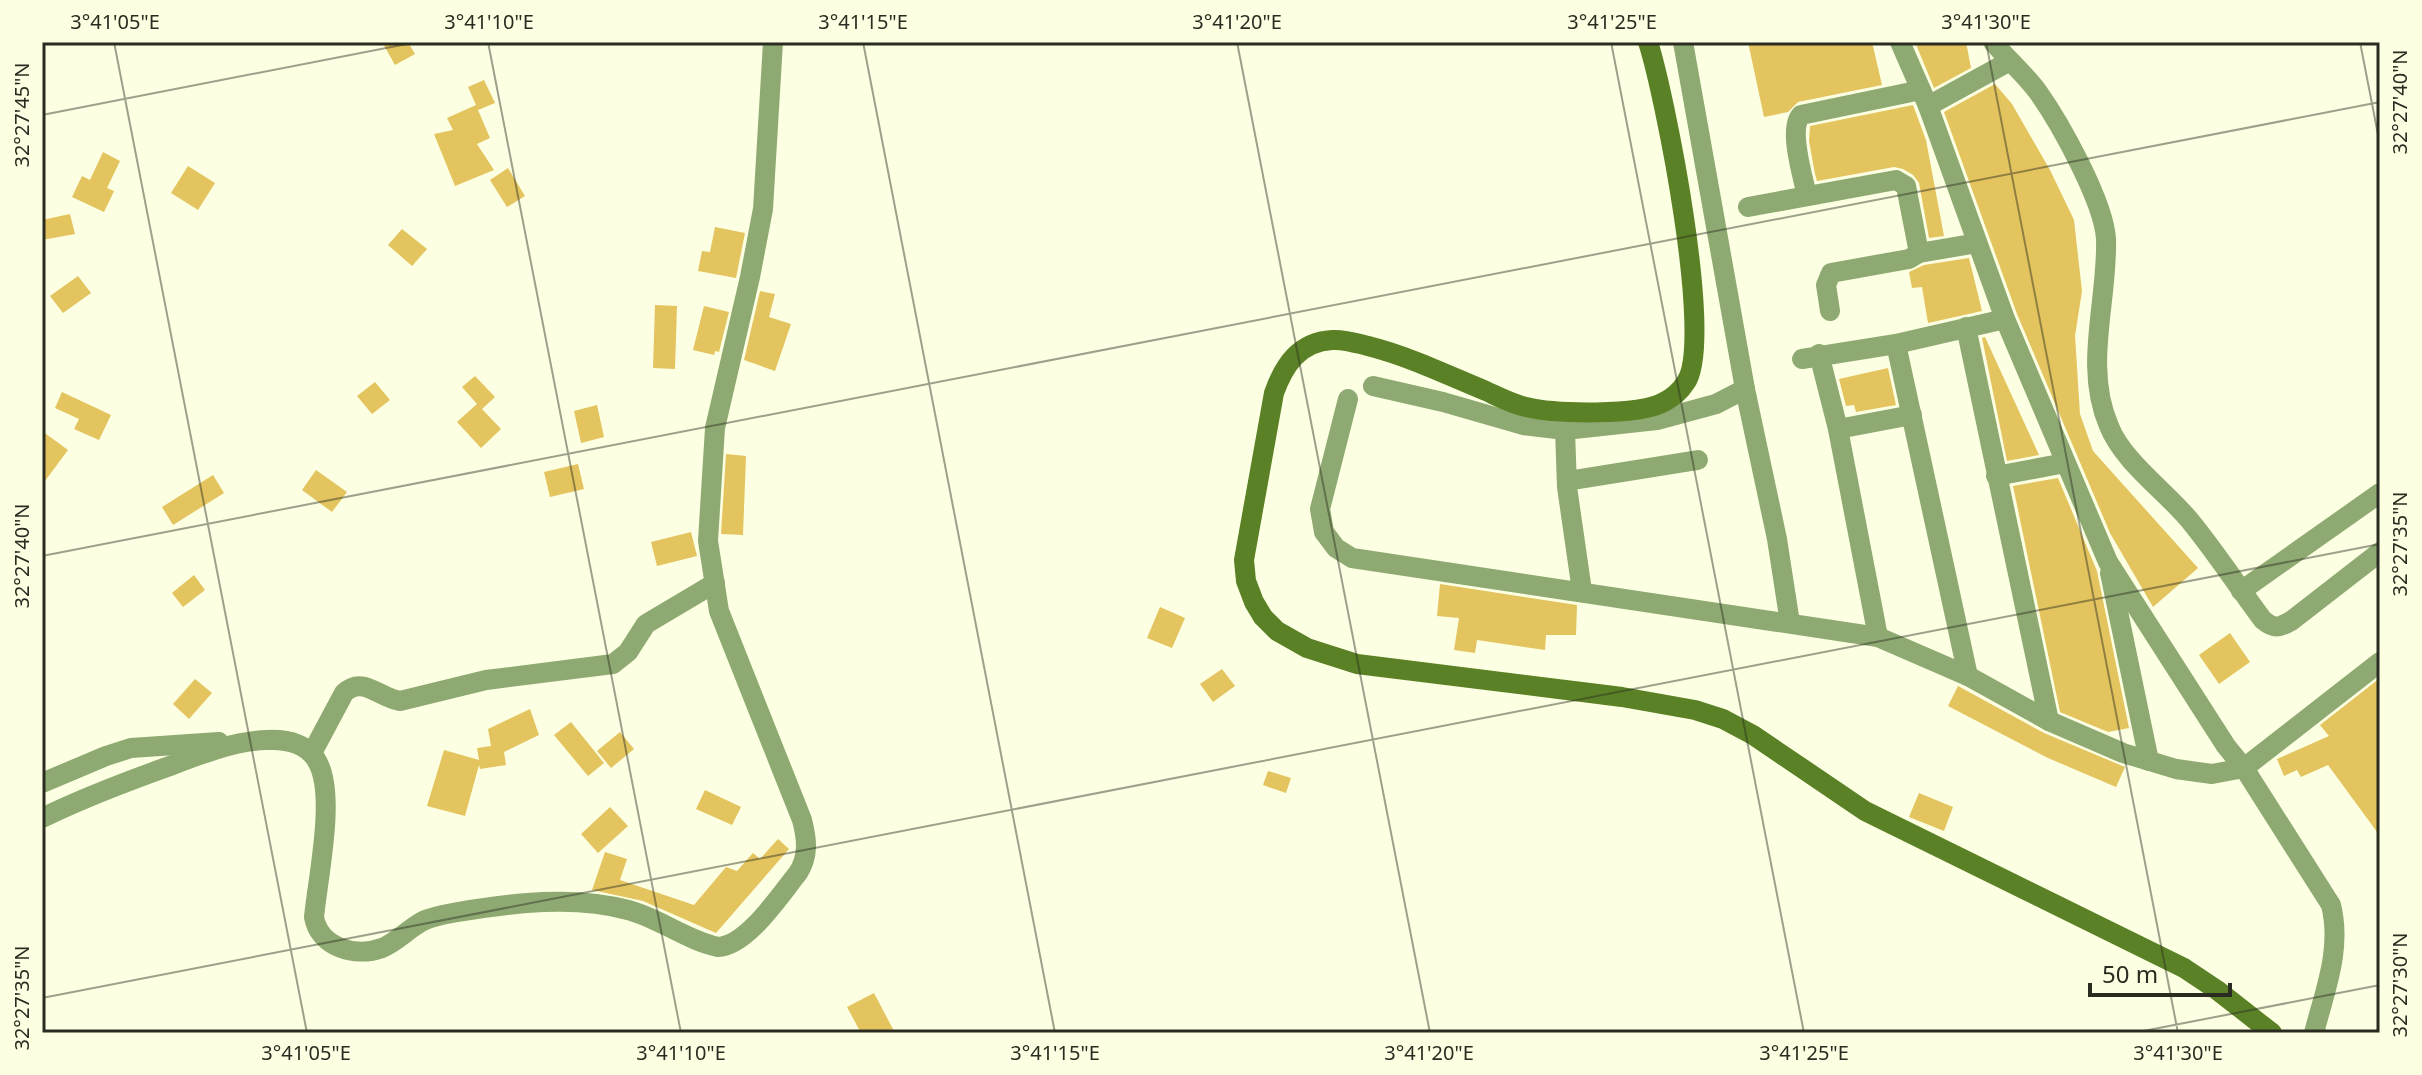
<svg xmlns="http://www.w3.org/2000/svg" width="2422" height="1075" font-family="'Noto Sans',sans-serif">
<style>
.building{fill:#e4c45e}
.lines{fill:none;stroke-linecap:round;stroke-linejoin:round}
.minor{stroke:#8eaa72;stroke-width:20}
.secondary{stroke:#5b8126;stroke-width:20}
.ticks{fill:none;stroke:#2b2c21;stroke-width:2;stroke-opacity:0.45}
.neatline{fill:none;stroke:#2b2c21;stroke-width:3}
.ticks-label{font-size:20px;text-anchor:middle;fill:#2b2c21}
</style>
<rect width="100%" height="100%" fill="#fcffe1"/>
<g class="building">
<path d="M382,42h26l7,12 -20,11z"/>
<path d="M1748,42h124l10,43 -84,17 -10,10 -24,5z"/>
<path d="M1915,42h51l5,26 -37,20z"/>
<path d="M484,80l11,23 -17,7 12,28 -13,6 17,26 -39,16 -21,-52 19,-4 -6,-12 29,-13 -8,-18z"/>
<path d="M1995,84l17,20 38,66 24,50 8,71 -7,45 5,78 13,37 105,117 -45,39 -43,-74 -93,-219 -73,-202z"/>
<path d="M1913,105l13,35 18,96 -15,2 -10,-55 -6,-8 -10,-6 -9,-2 -77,14 -2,-7 -6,-33 1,-15z"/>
<path d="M103,152l17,9 -13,27 7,3 -10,21 -32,-15 10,-21 8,4z"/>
<path d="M188,166l27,17 -17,27 -27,-17z"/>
<path d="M508,168l17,28 -18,11 -17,-27z"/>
<path d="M70,214l5,20 -33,6v-20z"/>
<path d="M715,227l30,6 -9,45 -38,-7 4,-20 8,1z"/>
<path d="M402,229l25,20 -15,17 -24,-21z"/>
<path d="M1969,258l13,53 -54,12 -6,-36 -10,1 -3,-16 15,-7z"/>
<path d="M78,276l13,17 -28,20 -13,-17z"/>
<path d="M760,291l15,3 -6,23 22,7 -16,47 -31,-11z"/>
<path d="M655,305l22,1 -2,63 -22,-1z"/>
<path d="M704,306l25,6 -10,40 -4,-1 -1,4 -21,-5z"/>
<path d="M1985,337l54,118 -32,6 -25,-123z"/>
<path d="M1888,368l8,37 -40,7 -2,-7 -8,1 -7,-27z"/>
<path d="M475,376l20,21 -13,12 19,20 -20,19 -24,-26 20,-18 -15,-17z"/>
<path d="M375,382l15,18 -18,14 -15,-18z"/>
<path d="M62,392l49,23 -12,25 -25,-11 5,-10 -24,-11z"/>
<path d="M597,405l7,32 -23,6 -7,-32z"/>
<path d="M42,431l26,19 -26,35z"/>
<path d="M726,454l20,2 -3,79 -22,-1z"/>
<path d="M578,464l6,25 -34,8 -6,-25z"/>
<path d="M316,470l31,22 -15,20 -30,-22z"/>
<path d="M213,475l11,18 -51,32 -11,-18z"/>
<path d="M2058,478l39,93 32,157 -21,4 -48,-20 -47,-226z"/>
<path d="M691,532l6,24 -40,10 -6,-24z"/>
<path d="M194,575l11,15 -22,17 -11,-14z"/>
<path d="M1440,584l137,21 -1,30h-30l-1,15 -68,-10 -2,13 -21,-3 5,-32 -22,-2z"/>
<path d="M1160,607l25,11 -13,30 -25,-10z"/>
<path d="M2230,633l20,29 -31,22 -20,-29z"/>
<path d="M1222,669l13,17 -22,16 -13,-18z"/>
<path d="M2380,678v158l-52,-71 -27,12 -4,-7 -13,6 -7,-17 52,-23 -9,-11z"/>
<path d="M195,679l17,14 -23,26 -16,-15z"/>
<path d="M1958,686l86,47 81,34 -9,20 -68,-29 -100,-52z"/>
<path d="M530,709l9,26 -35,17 2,13 -26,4 -1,-4 -14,51 -38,-10 17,-56 35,10 -2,-12 14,-2 -3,-17z"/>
<path d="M571,722l33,41 -16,13 -34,-41z"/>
<path d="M620,732l14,17 -23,19 -14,-17z"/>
<path d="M1268,771l23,7 -5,15 -23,-8z"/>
<path d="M705,790l36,17 -9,18 -36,-16z"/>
<path d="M1919,793l34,14 -9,24 -35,-14z"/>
<path d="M610,807l18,19 -30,27 -17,-19z"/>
<path d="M778,839l11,10 -73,84 -73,-32 -51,-11 13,-38 22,7 -7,21 74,25 32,-38 11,4 16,-18 7,6z"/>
<path d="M874,993l21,40h-34l-14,-26z"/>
</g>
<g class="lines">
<g class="minor">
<path d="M1683,42l62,347 32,150 13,84"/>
<path d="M1900,42l28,64 77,213 103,243 118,184 18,22 87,137c11,44 -6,85 -17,128"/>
<path d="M1993,42c14,17 32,32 45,50 22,31 66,110 68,147 2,62 -23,127 3,187 14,36 58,66 82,96 26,32 48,66 72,98 11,9 16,8 28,1l89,-69"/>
<path d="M1928,106l82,-45"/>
<path d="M1807,196c-4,-19 -19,-67 -6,-81l120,-25"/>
<path d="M1748,207l148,-27 10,6 13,67 -10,6 -78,14 -5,12 4,26"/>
<path d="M1919,253l58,-10"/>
<path d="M1966,327l83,394"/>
<path d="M1896,344l72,332"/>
<path d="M1819,354l19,75 40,208"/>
<path d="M1802,359l94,-15 109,-25"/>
<path d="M1373,386l70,16 80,23 42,5 92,-10 59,-16 29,-15"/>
<path d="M1348,399l-28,110 4,23 12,16 16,10 526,79 90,39 81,45 74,32 53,16 36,5 32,-6 136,-106"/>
<path d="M1838,429l74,-14"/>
<path d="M1565,430l2,57 15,104"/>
<path d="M1996,476l69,-13"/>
<path d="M1567,481l131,-21"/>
<path d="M2110,573l39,188"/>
<path d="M2241,591l139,-98"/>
<path d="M312,753l32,-60c19,-18 35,5 56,8l86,-21 127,-16 15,-12 18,-28 69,-41"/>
<path d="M42,783l64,-27 25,-8 88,-6"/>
<path d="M42,818c41,-20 83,-36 125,-51 32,-12 66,-26 100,-27 21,-1 43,4 52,25 16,34 -1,112 -5,152 5,30 41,41 68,31 15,-6 26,-19 41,-27 10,-5 24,-7 35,-9 54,-9 116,-17 170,-2 31,8 58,30 90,37 29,-1 62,-52 80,-74 11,-17 9,-34 4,-53l-83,-209 -11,-70 7,-113 35,-151 13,-68 10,-167"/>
</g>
<path class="secondary" d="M1648,42c17,53 66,299 38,340 -5,8 -14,16 -22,20 -25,14 -110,12 -138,5 -14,-3 -27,-10 -40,-16 -39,-16 -78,-35 -118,-45 -12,-3 -24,-7 -36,-6 -33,2 -48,25 -58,53l-30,167 2,21 8,21 9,15 14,14 30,17 50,16 265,33 73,13 28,9 30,16 112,76 319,157 33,22 55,43"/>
</g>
<path class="ticks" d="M114,42l193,991M488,42l193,991M863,42l192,991M1237,42l193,991M1611,42l193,991M1986,42l192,991M2360,42l20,103M42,115l375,-73M42,556l2338,-454M42,998l2338,-454M2133,1033l247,-48"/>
<rect width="2422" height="1075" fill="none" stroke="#fcffe1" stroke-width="88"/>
<path d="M2090 983v12h140v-12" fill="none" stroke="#2b2c21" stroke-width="4"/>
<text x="2102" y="983" font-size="24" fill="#2b2c21" stroke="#fcffe1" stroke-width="6" paint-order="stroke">50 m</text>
<rect x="44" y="44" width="2334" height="987" class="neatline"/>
<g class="ticks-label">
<text x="115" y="29">3°41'05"E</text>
<text x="489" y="29">3°41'10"E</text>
<text x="863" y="29">3°41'15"E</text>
<text x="1237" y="29">3°41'20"E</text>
<text x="1612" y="29">3°41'25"E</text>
<text x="1986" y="29">3°41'30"E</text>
<text transform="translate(2400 102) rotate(-90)" y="7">32°27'40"N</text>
<text transform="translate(22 115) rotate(-90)" y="7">32°27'45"N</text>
<text transform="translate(2400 544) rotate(-90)" y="7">32°27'35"N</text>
<text transform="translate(22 556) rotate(-90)" y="7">32°27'40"N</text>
<text transform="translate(2400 985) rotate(-90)" y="7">32°27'30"N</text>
<text transform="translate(22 998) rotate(-90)" y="7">32°27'35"N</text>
<text x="306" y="1060">3°41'05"E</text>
<text x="681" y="1060">3°41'10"E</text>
<text x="1055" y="1060">3°41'15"E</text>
<text x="1429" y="1060">3°41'20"E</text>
<text x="1804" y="1060">3°41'25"E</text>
<text x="2178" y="1060">3°41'30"E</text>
</g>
</svg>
